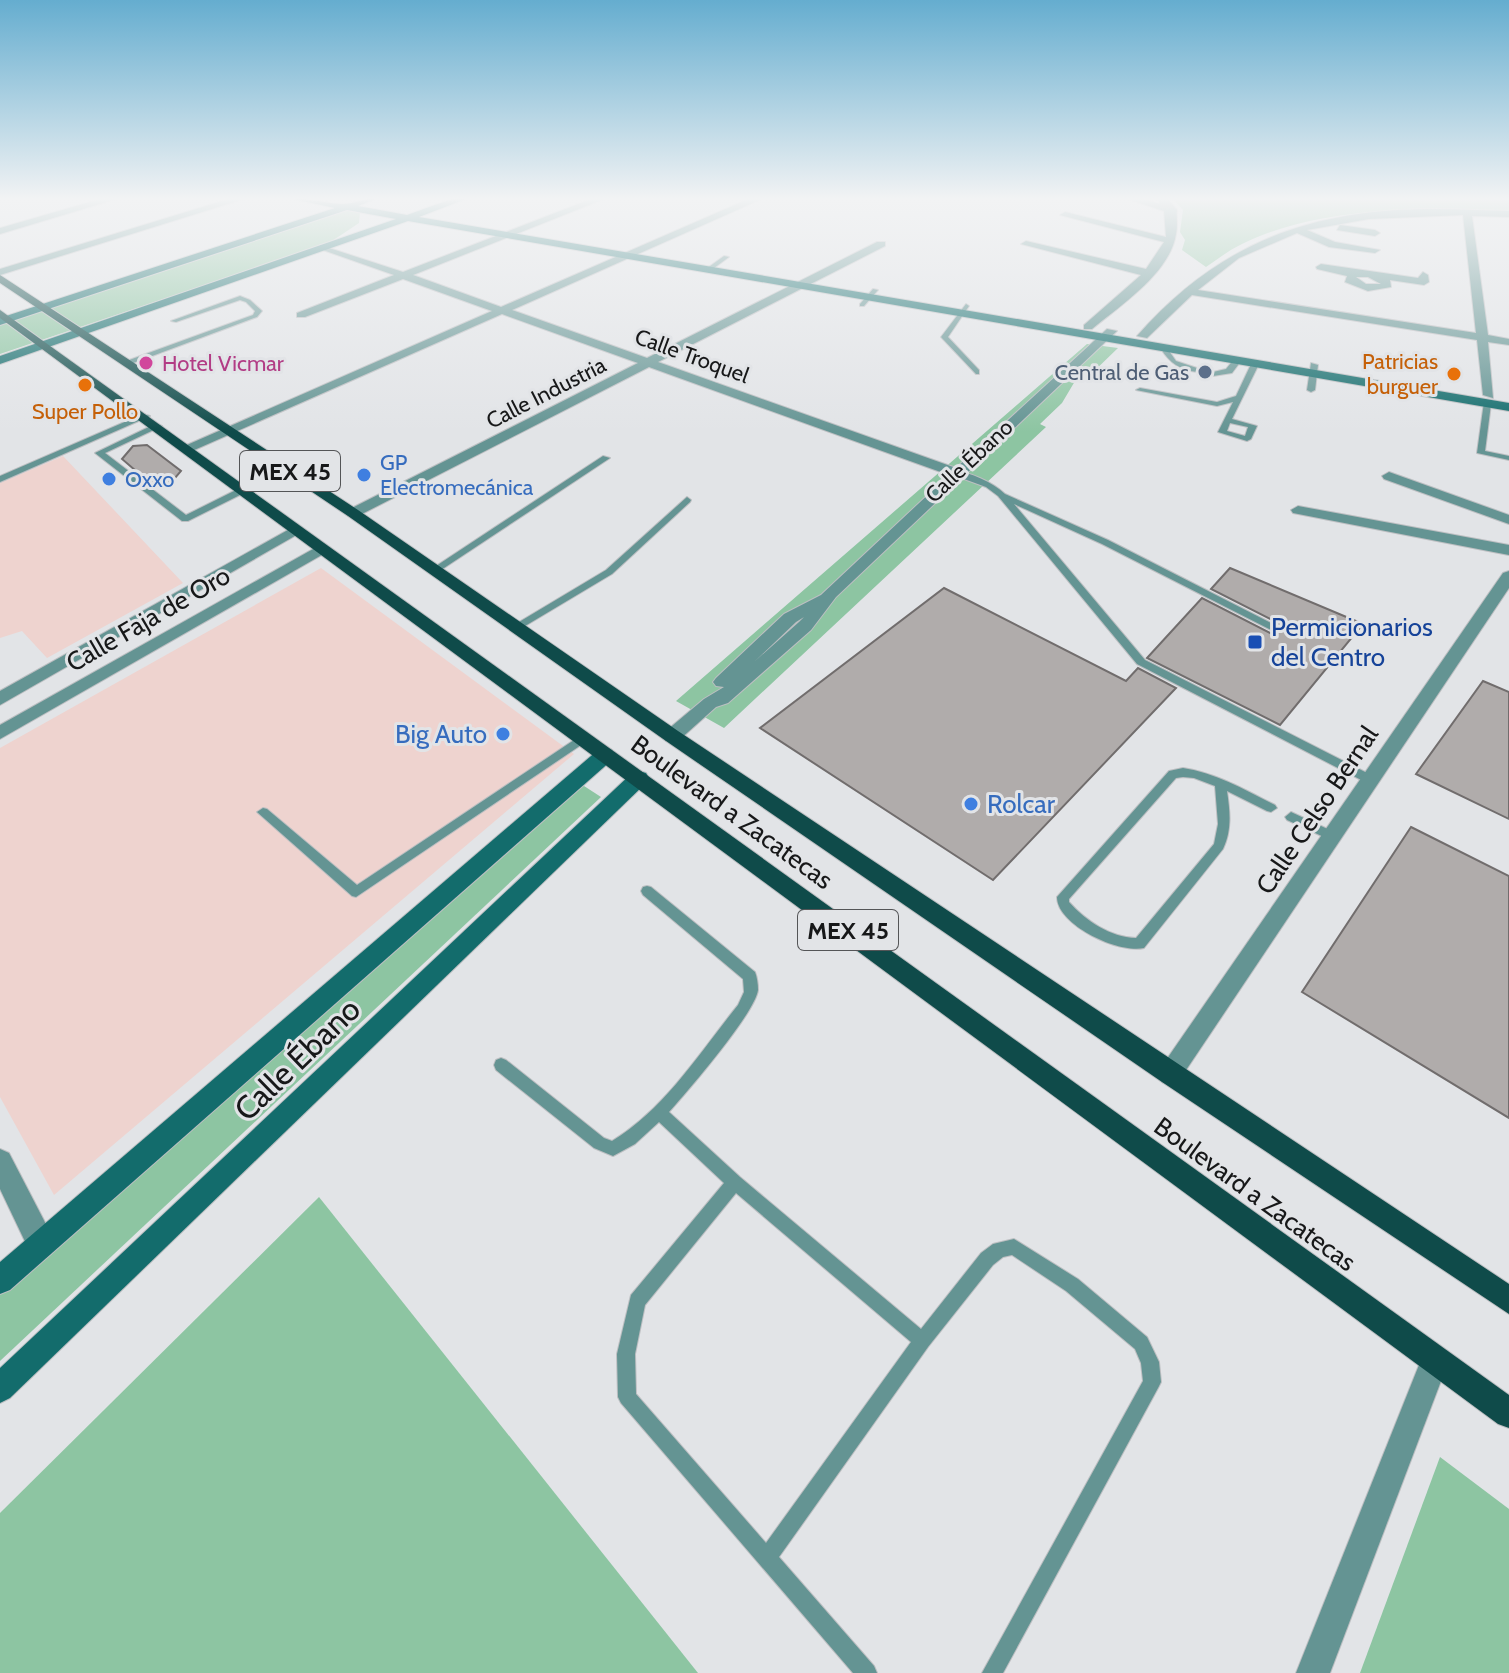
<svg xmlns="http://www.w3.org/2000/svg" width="1509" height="1673" font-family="Cabin,sans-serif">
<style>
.industrial{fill:#eed3cf}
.green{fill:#8dc5a2}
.building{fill:#b0acab;stroke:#716d6d;stroke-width:2}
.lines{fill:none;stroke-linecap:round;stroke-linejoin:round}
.lane-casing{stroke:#bdbfc2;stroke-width:2}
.street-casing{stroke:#bdbfc2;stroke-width:2}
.secondary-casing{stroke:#bdbfc2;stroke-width:2}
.primary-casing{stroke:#bdbfc2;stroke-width:2}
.lane{fill:#649493;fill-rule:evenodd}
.street{fill:#649493;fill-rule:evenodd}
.secondary{fill:#136c6c;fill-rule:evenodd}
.primary{fill:#0f4b4a;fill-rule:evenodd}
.hotel-dot{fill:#d1479c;stroke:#e2e4e7;stroke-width:3}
.service-dot{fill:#5c6f8a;stroke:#e2e4e7;stroke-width:3}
.food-dot{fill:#e8710a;stroke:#e2e4e7;stroke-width:3}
.shop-dot{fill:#3f7fe0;stroke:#e2e4e7;stroke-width:3}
.transit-dot{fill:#1a4fb4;stroke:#e2e4e7;stroke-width:3}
.labels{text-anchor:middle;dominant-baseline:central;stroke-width:6;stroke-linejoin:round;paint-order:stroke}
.far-street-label{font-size:22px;fill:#171819;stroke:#e2e4e7}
.far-food-label{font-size:22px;fill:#c56008;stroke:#e2e4e7;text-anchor:end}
.far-hotel-label{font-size:22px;fill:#b23c85;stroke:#e2e4e7;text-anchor:start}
.far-service-label{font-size:22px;fill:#4e5e75;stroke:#e2e4e7;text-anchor:end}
.far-shop-label{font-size:22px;fill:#366cbe;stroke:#e2e4e7;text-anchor:start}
.shield{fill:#e2e4e7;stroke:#545557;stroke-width:2}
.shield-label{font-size:24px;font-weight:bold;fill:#171819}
.street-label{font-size:26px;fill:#171819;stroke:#e2e4e7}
.transit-label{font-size:26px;fill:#164399;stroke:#e2e4e7;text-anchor:start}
.shop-label{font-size:26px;fill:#366cbe;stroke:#e2e4e7;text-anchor:end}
.near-street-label{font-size:32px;fill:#171819;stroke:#e2e4e7}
</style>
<rect width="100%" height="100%" fill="#e2e4e7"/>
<g class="industrial">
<path d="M63,456l120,127 -136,75 -25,-27 -22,7v-155z"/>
<path d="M321,568l253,186 -520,441 -54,-98v-349z"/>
</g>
<g class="green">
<path d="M1171,197h338v14c-87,-2 -187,-6 -267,33 -13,6 -24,15 -36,23l-24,-17 3,-10 -5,-8 3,-22z"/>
<path d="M348,210l12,2 -1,11 -30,20 -329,111v-29z"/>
<path d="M1087,344l31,4 -32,31 -8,-3 -16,27 -22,21 6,3 -322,301 -48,-27z"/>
<path d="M581,784l20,13 -601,564v-68z"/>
<path d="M319,1197l379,476h-698v-160z"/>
<path d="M1440,1457l69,52v164h-149z"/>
</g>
<g class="building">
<path d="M147,445l34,26 -12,14 -19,-2 -28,-24 11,-13z"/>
<path d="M1230,568l133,56 -83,101 -133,-67 55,-60 68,35 9,-1 -1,-9 -67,-34z"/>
<path d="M944,588l182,93 12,-13 38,20 -183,192 -233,-152z"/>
<path d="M1483,681l26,11v127l-93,-45z"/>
<path d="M1411,827l98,49v242l-207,-126z"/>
</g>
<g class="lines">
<g class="lane-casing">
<g id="lane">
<path d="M724,256l5,1 -19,14h-4v-2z"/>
<path d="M873,289l5,1 -14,16h-4v-2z"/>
<path d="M240,296l10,4 11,10 1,1 -5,6 -129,48 -7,-2 132,-48 2,-4 -9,-9 -6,-2 -64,22 -5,-1z"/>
<path d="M966,304l3,2 -21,31 31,33v4h-3l-35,-37z"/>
<path d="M1165,347l2,1 9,13 21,7v4c-17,-2 -27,-9 -36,-23z"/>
<path d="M1234,359l7,2 -9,12 -19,3v-4l13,-3z"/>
<path d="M1252,362l7,2 -27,55 25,7 -6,13 -4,2 -29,-9 15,-30 -16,4 -81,-16 4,-2 77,14 19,-6zM1230,423l18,4 -3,9 -18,-5z"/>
<path d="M1311,363l7,2 -3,25 -4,2 -4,-2z"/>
<path d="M1484,402l7,2 -6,47 24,5v4l-32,-7z"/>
<path d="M143,414l7,2 -150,66v-6z"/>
<path d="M155,424l7,2 -57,27 81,62 54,-27h6v4l-58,29h-6l-87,-68z"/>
<path d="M603,456l7,2 -172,114 -3,1 -5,-3z"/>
<path d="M953,471c18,1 39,11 52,23l103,46 169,86v4h-6l-169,-86 -88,-40 131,156 228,116 2,3 -2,3h-8l-228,-118 -139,-168 -12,-9 -33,-12z"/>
<path d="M687,497l4,3 -1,2 -78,72 -92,55h-6v-4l92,-55z"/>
<path d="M583,734l5,4 -1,3 -231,156 -4,-1 -95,-84 6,-4 4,1 90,76z"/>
<path d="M1183,768c33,5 62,22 92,37l2,3 -6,4 -4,-1 -40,-20c3,21 5,39 -4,58l-79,99c-25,6 -87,-23 -87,-51l112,-126zM1183,777l11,1 21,8 3,38 -4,20 -78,94c-26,-1 -50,-17 -67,-36v-3l107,-121z"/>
<path d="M1291,812l43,20 2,3 -2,3h-8l-39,-18 -2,-3z"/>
<path d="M647,886l4,1 104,85c2,5 3,12 3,18 -3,23 -70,101 -89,122l71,65 181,152 60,-76 12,-9 21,-5 64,40 69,58 12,25 2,20 -3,6 -155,285h-21l161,-292 -2,-18 -6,-14 -69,-58 -54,-36 -9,2 -10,8 -65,82 -149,210 95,109 3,7h-24l-232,-270 -3,-6 -1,-43 14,-59 93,-112 -65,-61 -24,22 -22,12 -19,-8 -98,-78 -2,-5 2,-5 5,-2 5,2 98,78 8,3c53,-32 88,-89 126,-136l6,-13 -1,-13 -100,-84 -2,-4 2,-4zM736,1193l175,149 -145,201 -130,-149 -1,-40 10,-49z"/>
</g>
</g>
<g class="street-casing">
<g id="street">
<path d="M107,197h16l-123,37v-6z"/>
<path d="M235,197h15l-250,78v-6z"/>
<path d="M596,197h13l-196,78 88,32 252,-110h13l-254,113 135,48 230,-116h8v4l-227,116 298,106 151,-139 10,2 -281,266 -25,33 -83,73 -12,4 -38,34h-12l-3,-5 3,-5 38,-32 20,-12 -8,-1 -3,-4 3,-4 68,-64 37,-19 128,-120 -300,-108 -291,149h-10v-6l290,-147 -136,-49 -310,137 -12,-3 312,-137 -89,-32 -98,38h-8v-4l97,-38 -74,-26v-4l83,27zM804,617l-5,5 -45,40 42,-40z"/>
<path d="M1121,197h16l23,7 -3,-7h9l11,13c-1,6 1,16 -1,24 -6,39 -55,71 -84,95h-8v-4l57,-50 -120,-31 5,-3 120,28 18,-27 -104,-27 5,-3 101,25 -2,-26z"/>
<path d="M1475,210l34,1v6l-37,-1 16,119 21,4v6l-21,-3 5,56 -10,-3 -6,-55 -285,-45 -45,43 -10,-2c94,-107 199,-133 338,-126zM1463,215l13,118 -278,-43 41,-32 58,-25 32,14 46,6 5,-3 -45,-8 -28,-12 62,-11z"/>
<path d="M1340,225l35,5 5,3 -5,3 -38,-6z"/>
<path d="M1321,264l97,14 5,-6 5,3 1,7 -5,3 -34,-5 1,7 -23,4 -23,-9 2,-6 -30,-7 -1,-2zM1356,277h12l13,7h-15z"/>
<path d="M1389,472l120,43v9l-125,-45 -2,-3z"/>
<path d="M1298,506l211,39v10l-216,-42 -2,-3z"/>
<path d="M295,526l7,4 -2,3 -300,172v-14z"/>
<path d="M322,544l5,2v6l-327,187v-14z"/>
<path d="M1509,571v17l-331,494 -8,3 -8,-3 -4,-8 4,-8 341,-493z"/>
<path d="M0,1149l9,4 42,81 3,10 -3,10 -10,3 -10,-3 -31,-65z"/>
<path d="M1435,1346l10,4 4,10 -119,313h-34l129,-323z"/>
</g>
</g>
<g class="secondary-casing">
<g id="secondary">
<path d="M283,197c20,0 39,6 59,7 13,0 26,-7 39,-7l-23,9 49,9 50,-18h14l-52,20 1090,186v8l-1101,-190 -408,143v-8l396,-137 -49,-9 -347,115v-7l335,-110z"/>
<path d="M605,748l7,2 2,5 -2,5 -602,530 -10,4v-32l598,-512z"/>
<path d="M639,771l7,2 3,5 -3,5 -636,615 -10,5v-35l632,-595z"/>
</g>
</g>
<g class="primary-casing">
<g id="primary">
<path d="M0,275l358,235 320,221 831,553v30l-347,-232 -496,-341 -318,-225 -348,-233z"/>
<path d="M0,310l1509,1085v33l-11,-4 -1498,-1106z"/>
</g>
</g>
<use href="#lane" class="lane"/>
<use href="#street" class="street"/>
<use href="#secondary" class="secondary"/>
<use href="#primary" class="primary"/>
</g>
<linearGradient id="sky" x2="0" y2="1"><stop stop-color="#65adcf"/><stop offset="0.46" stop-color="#f2f3f4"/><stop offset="1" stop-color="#f2f3f4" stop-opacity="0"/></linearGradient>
<rect width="1509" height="432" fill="url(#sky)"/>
<circle class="hotel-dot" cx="146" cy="363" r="8"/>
<circle class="service-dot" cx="1205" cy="372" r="8"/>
<g class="food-dot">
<circle cx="1454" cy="374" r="8"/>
<circle cx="85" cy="385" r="8"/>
</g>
<g class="shop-dot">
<circle cx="364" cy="475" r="8"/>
<circle cx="109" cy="479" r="8"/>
<circle cx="503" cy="734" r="8"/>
<circle cx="971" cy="804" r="8"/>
</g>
<rect class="transit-dot" x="1247" y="634" width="16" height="16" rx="4"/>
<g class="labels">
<g class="far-street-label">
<text transform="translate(692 356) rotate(20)">Calle Troquel</text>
<text transform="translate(546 393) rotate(-27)">Calle Industria</text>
<text transform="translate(969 461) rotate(-43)">Calle Ébano</text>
</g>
<g class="far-food-label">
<text x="1438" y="361">Patricias<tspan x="1438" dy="25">burguer</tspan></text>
<text x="85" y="411" text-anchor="middle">Super Pollo</text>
</g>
<g class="far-hotel-label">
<text x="162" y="363">Hotel Vicmar</text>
</g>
<g class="far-service-label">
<text x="1189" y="372">Central de Gas</text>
</g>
<g class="far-shop-label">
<text x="380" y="462">GP<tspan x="380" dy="25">Electromecánica</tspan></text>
<text x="125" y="479">Oxxo</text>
</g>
<g class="shield">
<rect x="240" y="451" width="100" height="40" rx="6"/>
<rect x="798" y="910" width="100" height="40" rx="6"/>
</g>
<g class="shield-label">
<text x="290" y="471">MEX 45</text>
<text x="848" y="930">MEX 45</text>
</g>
<g class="street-label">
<text transform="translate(148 619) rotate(-30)">Calle Faja de Oro</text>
<text transform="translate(1317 810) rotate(-56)">Calle Celso Bernal</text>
<text transform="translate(732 812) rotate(36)">Boulevard a Zacatecas</text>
<text transform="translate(1255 1194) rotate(36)">Boulevard a Zacatecas</text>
</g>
<g class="transit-label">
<text x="1271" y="627">Permicionarios<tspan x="1271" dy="30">del Centro</tspan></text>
</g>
<g class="shop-label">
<text x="487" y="734">Big Auto</text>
<text x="987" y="804" text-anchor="start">Rolcar</text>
</g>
<g class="near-street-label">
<text transform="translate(297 1059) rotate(-44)">Calle Ébano</text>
</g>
</g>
</svg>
